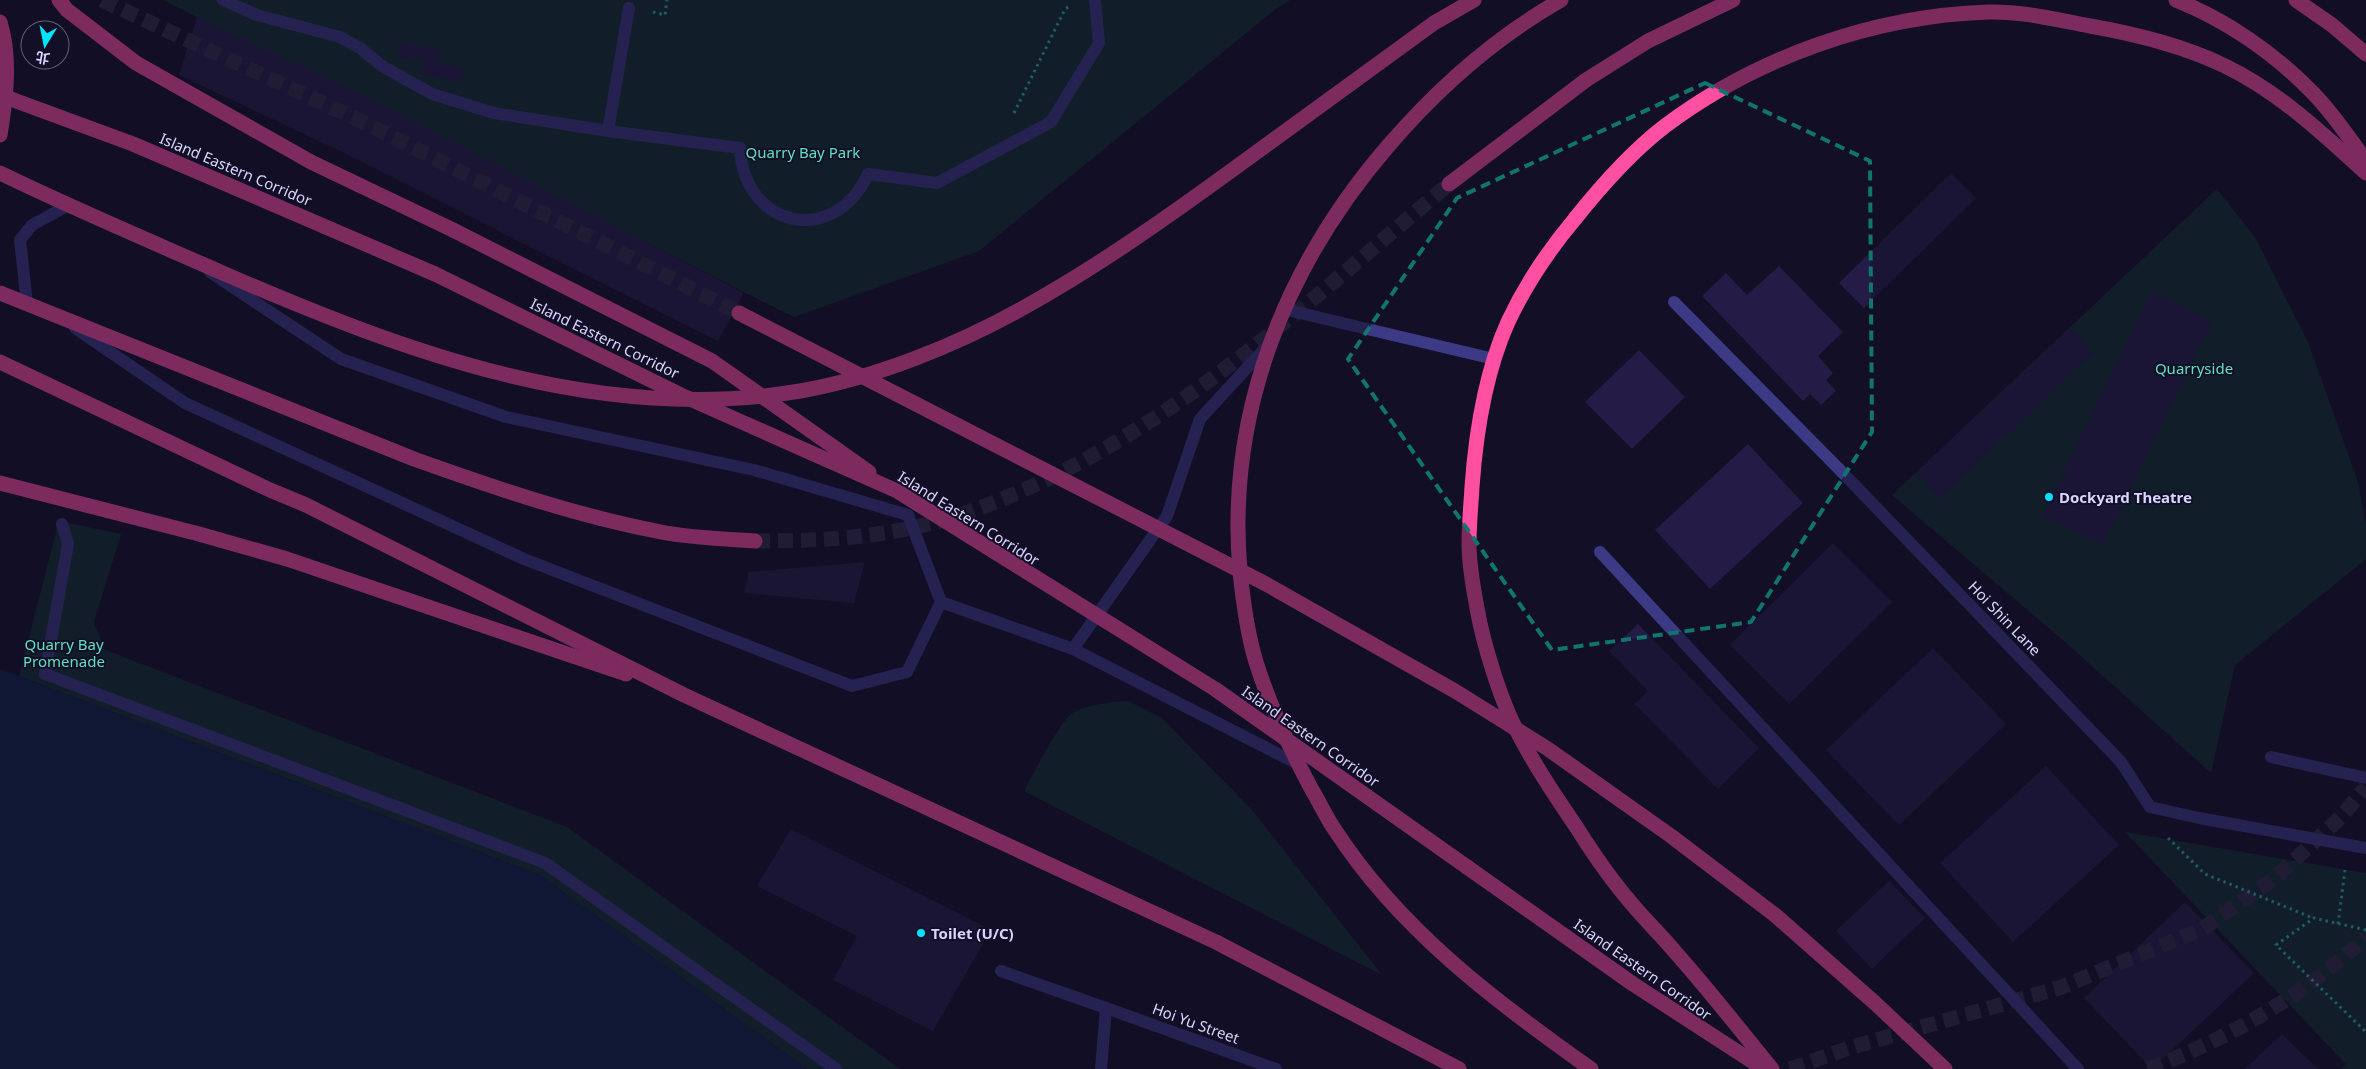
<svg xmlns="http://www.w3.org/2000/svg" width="2366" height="1069" font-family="'Noto Sans','Noto Sans TC',sans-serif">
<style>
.green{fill:#12302f}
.water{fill:#0c2248}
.building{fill:#241b47}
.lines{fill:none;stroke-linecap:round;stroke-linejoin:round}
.highway-tunnel{stroke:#312d47;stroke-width:15;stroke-dasharray:15 8;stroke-linecap:butt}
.path{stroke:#2fb8b0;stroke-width:3;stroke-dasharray:2.5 4;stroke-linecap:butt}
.lane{stroke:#3d3a85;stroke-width:12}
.street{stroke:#3d3a85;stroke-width:12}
.highway{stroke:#ff4fa3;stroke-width:15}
.highway-bridge{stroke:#ff4fa3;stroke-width:15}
.marked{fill:none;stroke:#0f766e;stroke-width:4;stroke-dasharray:10 6;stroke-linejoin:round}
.poi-dot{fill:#00e5ff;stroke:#130f26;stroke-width:2}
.labels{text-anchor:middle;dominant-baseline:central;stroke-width:4;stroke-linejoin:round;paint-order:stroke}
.park-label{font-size:15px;fill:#5fe0c0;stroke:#130f26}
.street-label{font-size:15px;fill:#d9d4ff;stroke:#130f26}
.poi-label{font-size:15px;font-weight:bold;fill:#d9d4ff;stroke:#130f26;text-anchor:start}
</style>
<rect width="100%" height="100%" fill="#130f26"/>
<g class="green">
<path d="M163,0h1127l-13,8 -298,243 -185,66z"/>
<path d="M2217,189l39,50 52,103 50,140 8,43v34l-131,106 -24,108 -148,-133 -171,-145z"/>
<path d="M59,521l62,13 -27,88 11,28 462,177 333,242h-93l-267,-194 -521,-199z"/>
<path d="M1128,701l34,17 89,91 131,166 -358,-184c9,-16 36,-71 50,-79 17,-8 36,-10 54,-11z"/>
<path d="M2125,832l241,41v196h-25l5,-5z"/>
</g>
<path class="water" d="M0,669l540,206 267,194h-807z"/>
<g class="building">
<path d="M197,17l168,79 379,197 -26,48 -380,-191 -159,-75z"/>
<path d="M399,42l42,8 -3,13 26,5 -2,14 -41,-7 2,-14 -26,-5z"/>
<path d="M1951,173l25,25 -112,110 -25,-25z"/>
<path d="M1779,266l64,66 -25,24 15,17 -7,7 10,11 -15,14 -11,-11 -7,7 -101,-105 24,-23 21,22z"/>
<path d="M2151,292l61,29 -109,224 -60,-29z"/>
<path d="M2069,328l24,25 -153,145 -24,-25z"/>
<path d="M1639,350l46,47 -53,52 -47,-47z"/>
<path d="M1748,444l55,59 -93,86 -55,-59z"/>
<path d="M1833,543l59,59 -103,102 -59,-59z"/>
<path d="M865,562l-11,41 -110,-10 5,-21z"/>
<path d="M1638,624l121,124 -41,41 -83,-85 13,-13 -39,-40z"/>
<path d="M1933,648l73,76 -107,101 -73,-75z"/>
<path d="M2046,766l73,79 -106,97 -73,-79z"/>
<path d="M791,829l200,101 -58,101 -100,-51 24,-44 -100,-50z"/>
<path d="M1889,881l36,37 -53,51 -36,-38z"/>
<path d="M2185,902l69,71 -102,96 -68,-71z"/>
<path d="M2282,1034l36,35h-73z"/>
</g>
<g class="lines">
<g class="highway-tunnel">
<path d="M102,0l263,123 374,190"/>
<path d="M755,541c56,0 110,-2 165,-15 36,-8 72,-22 106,-37 161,-72 289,-193 423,-305"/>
<path d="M1790,1069l59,-21 210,-60 143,-59 74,-52 64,-59 26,-31"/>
<path d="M2148,1069c80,-30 155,-73 218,-132"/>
</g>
<g class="path">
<path d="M653,12l12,3 2,-15"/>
<path d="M1014,113l51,-104 5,-3"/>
<path d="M2168,838l37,36 108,44"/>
<path d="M2338,924l7,-54"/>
<path d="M2366,930l-52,-12 -38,27 90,87"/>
</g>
<g class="lane">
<path d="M1674,302l168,170"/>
<path d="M27,304l-7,-64 12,-15 35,-19"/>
<path d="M1283,309l211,50"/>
<path d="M75,328l110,75 339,156 328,127 55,-14 34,-70 -33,-87 -154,-45 -248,-53 -165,-58 -131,-87"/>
<path d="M1600,552l478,517"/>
<path d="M941,602l132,47 225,115"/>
<path d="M1073,649l94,-133 33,-97 69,-75"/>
<path d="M2271,757l95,21"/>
<path d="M1001,971l105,37"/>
</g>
<g class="street">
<path d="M223,0l34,15 83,22 20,11 22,18 50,28 62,19 114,18"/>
<path d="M629,8l-21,123 132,17c4,81 95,99 128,26l69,9 114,-61 48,-79 -4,-43"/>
<path d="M1842,472l279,290 29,45 49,11 167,30"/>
<path d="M62,524l6,20 -23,130 500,189 291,206"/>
<path d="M1101,1069l5,-61 170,61"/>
</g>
<g class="highway">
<path d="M59,0l8,10 69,53 175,99 142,68"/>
<path d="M1561,0c-65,37 -123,88 -172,145 -103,119 -163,267 -149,426 3,30 7,62 16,91 14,45 34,87 56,128 8,13 14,27 23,40 64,99 161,172 256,239"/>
<path d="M2176,0c50,20 98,53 136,92 21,21 37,46 54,69"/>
<path d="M2296,0l36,25 34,29"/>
<path d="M0,95l133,49 302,130"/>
<path d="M0,173c74,36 150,68 225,101 180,78 375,151 575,117 75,-13 157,-46 223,-83 72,-40 139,-87 205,-135 69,-50 138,-100 206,-150l40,-23"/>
<path d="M1449,184l137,-104 62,-39 85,-41"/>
<path d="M0,293l414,166c81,29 163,57 247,73 31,6 63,7 94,9"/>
<path d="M0,362l270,128 36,15 378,190 532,247 243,127"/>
<path d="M0,483l199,51 88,25 339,115"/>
<path d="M1467,867l166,117 131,85"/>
<path d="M1772,1069c-32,-39 -63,-79 -96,-116 -14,-17 -30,-32 -44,-49 -20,-23 -38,-49 -55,-76 -21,-31 -42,-62 -59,-95 -17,-31 -35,-90 -41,-125 -4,-21 -8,-44 -8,-65 0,-19 2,-38 3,-56 4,-56 13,-114 36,-165 17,-36 40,-71 66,-102 27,-34 57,-68 91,-94 92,-69 208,-110 323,-114 34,-1 69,8 102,14 46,8 92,19 135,40 54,26 97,67 141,107"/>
</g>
<g class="highway-bridge">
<path d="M0,22c11,36 6,77 0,113"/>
<path d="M453,230l259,131 157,111"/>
<path d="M435,274l246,121 216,96 318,198 252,178"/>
<path d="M739,313l527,271 189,107 93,58 123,87 104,79 100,88 70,66"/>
</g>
</g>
<path d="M0 0H2366V1069H0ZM1705,83l165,78 2,271 -121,190 -199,28 -204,-291 109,-161z" fill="#130f26" fill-opacity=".55" fill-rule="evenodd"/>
<path class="marked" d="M1705,83l165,78 2,271 -121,190 -199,28 -204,-291 109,-161z"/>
<g class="poi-dot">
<circle cx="2049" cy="497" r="5"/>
<circle cx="921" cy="933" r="5"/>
</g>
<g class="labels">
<g class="park-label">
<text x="803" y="152">Quarry Bay Park</text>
<text x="2194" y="368">Quarryside</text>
<text x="64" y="644">Quarry Bay<tspan x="64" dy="17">Promenade</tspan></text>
</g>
<g class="street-label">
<text transform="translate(236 169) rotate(23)">Island Eastern Corridor</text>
<text transform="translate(605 338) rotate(26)">Island Eastern Corridor</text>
<text transform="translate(969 518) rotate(32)">Island Eastern Corridor</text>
<text transform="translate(2005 618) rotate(46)">Hoi Shin Lane</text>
<text transform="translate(1311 736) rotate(35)">Island Eastern Corridor</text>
<text transform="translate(1643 969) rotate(35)">Island Eastern Corridor</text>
<text transform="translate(1196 1023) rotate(20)">Hoi Yu Street</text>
</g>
<g class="poi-label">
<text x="2059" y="497">Dockyard Theatre</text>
<text x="931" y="933">Toilet (U/C)</text>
</g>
</g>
<g transform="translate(45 45) rotate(190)"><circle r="24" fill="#130f26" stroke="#625e7d"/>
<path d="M0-4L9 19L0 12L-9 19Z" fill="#00e5ff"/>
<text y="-8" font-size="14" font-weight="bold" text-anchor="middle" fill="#d9d4ff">北</text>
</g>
</svg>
